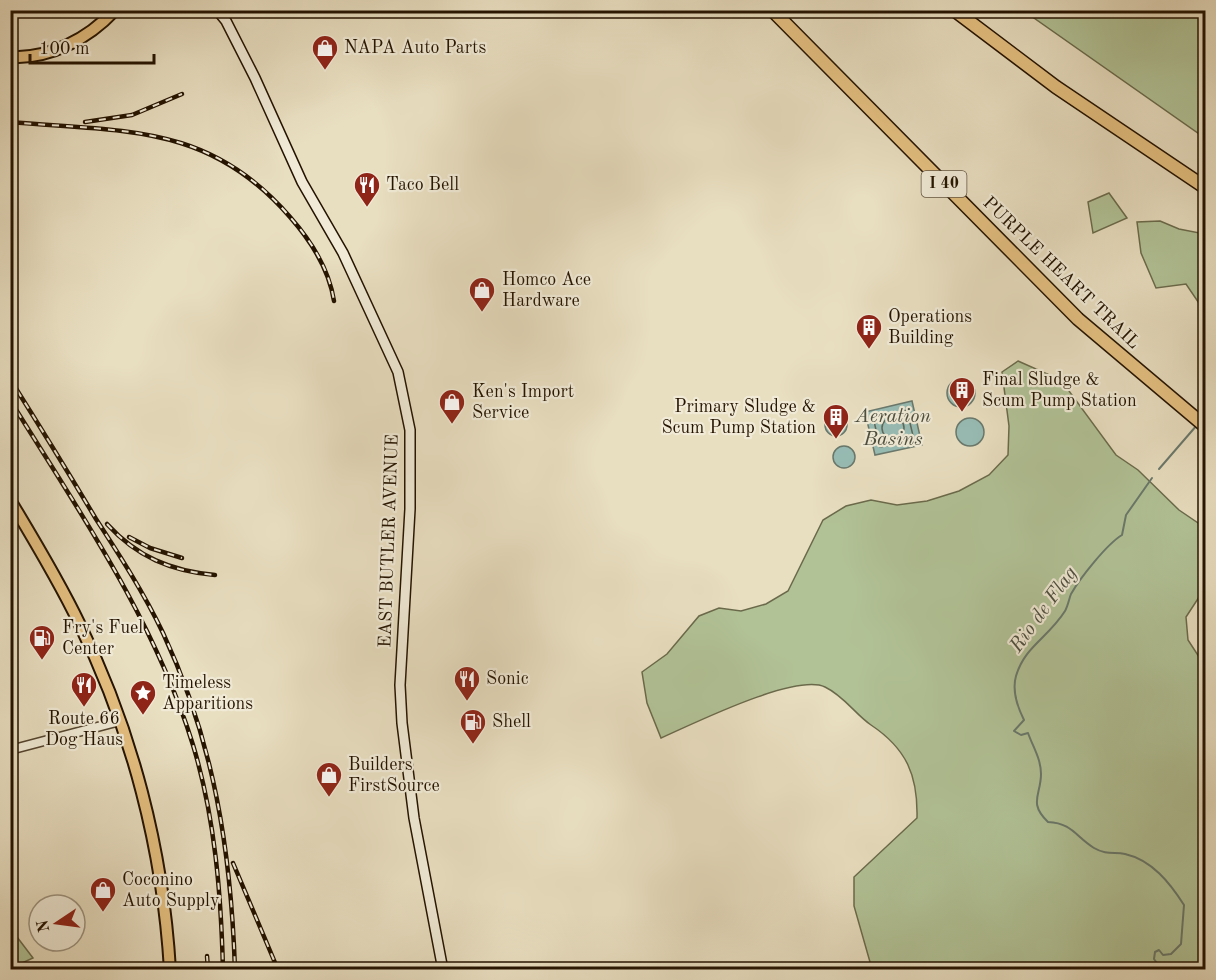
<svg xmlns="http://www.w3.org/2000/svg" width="1216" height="980" font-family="'Old Standard TT',serif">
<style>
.green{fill:#b1c296;stroke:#6a6a4b;stroke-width:1.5}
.water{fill:#97bcb4;stroke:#69786c;stroke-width:1.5}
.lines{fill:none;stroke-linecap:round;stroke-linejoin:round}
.shore{stroke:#5e685a;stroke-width:1.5}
.stream{stroke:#69786c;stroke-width:2}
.tertiary-casing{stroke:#554630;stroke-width:11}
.secondary-casing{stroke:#241300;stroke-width:12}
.primary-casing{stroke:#241300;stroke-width:14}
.motorway-casing{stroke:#241300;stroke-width:15}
.tertiary{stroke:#f0ead6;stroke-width:8}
.secondary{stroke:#f0ead6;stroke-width:9}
.primary{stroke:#e4bf80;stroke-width:10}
.motorway{stroke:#e4bf80;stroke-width:12}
.rail-casing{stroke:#241300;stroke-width:4.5}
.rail{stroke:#f0ead6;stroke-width:2;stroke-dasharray:7;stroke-linecap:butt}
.labels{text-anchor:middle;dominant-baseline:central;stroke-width:4.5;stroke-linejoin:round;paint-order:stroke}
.shield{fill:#f0ead6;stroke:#615440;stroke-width:1.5}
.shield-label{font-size:16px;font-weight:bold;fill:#241300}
.poi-label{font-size:18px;fill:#241300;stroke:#f0ead6;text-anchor:start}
.street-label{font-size:18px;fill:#241300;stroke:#f0ead6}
.water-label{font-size:20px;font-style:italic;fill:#4c4e3f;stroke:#f0ead6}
</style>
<rect width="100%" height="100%" fill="#e8dec0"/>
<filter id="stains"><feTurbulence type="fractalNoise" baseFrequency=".00333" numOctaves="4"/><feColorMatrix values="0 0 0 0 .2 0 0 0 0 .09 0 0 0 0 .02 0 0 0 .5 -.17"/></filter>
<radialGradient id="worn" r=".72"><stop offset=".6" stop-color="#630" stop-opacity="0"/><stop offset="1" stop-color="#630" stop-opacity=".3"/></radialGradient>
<g class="green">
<path d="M1024,11h181v127z"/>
<path d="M1109,193l18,25 -34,15 -5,-31z"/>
<path d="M1160,221l19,8 26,5v78l-19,-28 -30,4 -15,-35 -4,-31z"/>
<path d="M1018,361l43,19 55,75 22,15 41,40 22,15 4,8v55l-19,29 2,23 17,26v303h-333l-18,-63v-29l63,-59c1,-42 -10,-69 -46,-93 -16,-11 -27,-29 -46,-38 -30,-14 -132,37 -164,51l-14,-35 -5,-31 25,-18 32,-38 20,-8 22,3 25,-7 22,-13 35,-71 23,-14 25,-6 26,5 30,-4 32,-10 30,-16 19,-20 1,-29 -7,-54z"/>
<path d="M14,933l19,25 -22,10v-33z"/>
</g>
<g class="water">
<circle cx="961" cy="393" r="14"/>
<path d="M912,401l10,44 -47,10 -10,-43z"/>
<circle cx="836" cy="425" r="11"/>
<circle cx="970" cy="432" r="14"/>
<circle cx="844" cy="457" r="11"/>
</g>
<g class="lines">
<g class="shore">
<path d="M907,410l7,30 -34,7 -7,-30z"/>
<circle cx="893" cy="428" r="11"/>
</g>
<g class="stream">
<path d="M1159,469l38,-44"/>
<path d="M1152,478l-26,37 -4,20c-15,9 -42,43 -51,59 -2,5 -3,12 -6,17 -17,27 -40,35 -49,65 -4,14 2,32 8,44l-10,11 7,4 7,-2c5,14 13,26 13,41 0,21 -13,29 7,48 24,1 28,15 46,26 12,7 20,4 31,6 27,6 45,29 59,51l-3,39 -10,10 -8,1 -4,-5 -4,2 -1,7 8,11"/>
</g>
<g class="tertiary-casing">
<path id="tertiary" d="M10,750l110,-29"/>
</g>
<g class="secondary-casing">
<path id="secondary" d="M217,10l9,11 29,57 47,104 41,71 55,119 12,58v79l-10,176 2,38 12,95 29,152"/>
</g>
<g class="primary-casing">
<g id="primary">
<path d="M10,57c40,2 78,-18 105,-47"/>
<path d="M10,500c24,40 49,81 69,123 53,107 84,227 91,347"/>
</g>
</g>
<g class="motorway-casing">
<g id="motorway">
<path d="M772,10l306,309 128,108"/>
<path d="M954,10l102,77 150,101"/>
</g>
</g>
<use href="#tertiary" class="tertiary"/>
<use href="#secondary" class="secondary"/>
<use href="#primary" class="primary"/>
<use href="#motorway" class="motorway"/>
<g class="rail-casing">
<g id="rail">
<path d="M10,122c114,10 199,1 280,95 22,25 39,52 44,84"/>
<path d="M85,122l47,-7 50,-21"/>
<path d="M10,379c29,46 58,93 86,140 24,37 48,74 67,114 51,109 68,218 72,337"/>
<path d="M10,400c69,111 144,219 183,345 22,73 28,148 30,225"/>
<path d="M107,524c30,33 64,47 108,51"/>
<path d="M129,537l21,11 32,10"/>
<path d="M233,863l43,102"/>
<path d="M207,956l1,14"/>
</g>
</g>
<use href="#rail" class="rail"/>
</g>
<defs>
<g id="shop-pin" transform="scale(1.35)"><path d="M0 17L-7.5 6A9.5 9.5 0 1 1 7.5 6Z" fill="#8f2418" stroke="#f0ead6"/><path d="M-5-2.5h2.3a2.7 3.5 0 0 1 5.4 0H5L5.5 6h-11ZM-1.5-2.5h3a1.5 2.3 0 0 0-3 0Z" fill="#fff"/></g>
<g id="restaurant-pin" transform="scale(1.35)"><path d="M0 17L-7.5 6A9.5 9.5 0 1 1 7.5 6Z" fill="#8f2418" stroke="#f0ead6"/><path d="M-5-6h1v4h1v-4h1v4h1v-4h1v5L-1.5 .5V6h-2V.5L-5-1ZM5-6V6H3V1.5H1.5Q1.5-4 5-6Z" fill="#fff"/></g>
<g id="building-pin" transform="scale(1.35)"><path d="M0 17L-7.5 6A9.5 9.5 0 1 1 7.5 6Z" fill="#8f2418" stroke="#f0ead6"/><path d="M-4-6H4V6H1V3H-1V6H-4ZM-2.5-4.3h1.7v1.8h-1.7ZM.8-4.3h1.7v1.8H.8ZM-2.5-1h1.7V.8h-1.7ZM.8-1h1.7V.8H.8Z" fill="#fff"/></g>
<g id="fuel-pin" transform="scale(1.35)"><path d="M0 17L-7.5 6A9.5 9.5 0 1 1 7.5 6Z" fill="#8f2418" stroke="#f0ead6"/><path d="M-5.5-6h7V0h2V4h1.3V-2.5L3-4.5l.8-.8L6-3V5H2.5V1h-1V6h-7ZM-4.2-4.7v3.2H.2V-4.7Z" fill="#fff"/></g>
<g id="sight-pin" transform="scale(1.35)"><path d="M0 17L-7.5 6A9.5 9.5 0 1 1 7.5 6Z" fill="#8f2418" stroke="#f0ead6"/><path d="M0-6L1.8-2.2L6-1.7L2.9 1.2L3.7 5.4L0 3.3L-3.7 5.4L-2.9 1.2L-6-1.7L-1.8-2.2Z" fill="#fff"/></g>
</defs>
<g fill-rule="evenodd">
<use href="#shop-pin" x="325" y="48"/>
<use href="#restaurant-pin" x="367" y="185"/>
<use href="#shop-pin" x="482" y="290"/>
<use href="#building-pin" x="869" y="327"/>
<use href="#building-pin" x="962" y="390"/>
<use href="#shop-pin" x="452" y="402"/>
<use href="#building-pin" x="836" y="417"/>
<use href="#fuel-pin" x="42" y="638"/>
<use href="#restaurant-pin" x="467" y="679"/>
<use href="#restaurant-pin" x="84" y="685"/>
<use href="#sight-pin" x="143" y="693"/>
<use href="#fuel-pin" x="473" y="722"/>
<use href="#shop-pin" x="329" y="775"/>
<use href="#shop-pin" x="103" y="890"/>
</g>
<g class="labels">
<rect class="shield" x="921.5" y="171" width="45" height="26" rx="4.5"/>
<g class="shield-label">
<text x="944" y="184">I 40</text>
</g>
<g class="poi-label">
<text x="344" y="48">NAPA Auto Parts</text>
<text x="386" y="185">Taco Bell</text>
<text x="502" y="280">Homco Ace<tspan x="502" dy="21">Hardware</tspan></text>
<text x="888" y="317">Operations<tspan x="888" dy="21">Building</tspan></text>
<text x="982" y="380">Final Sludge &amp;<tspan x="982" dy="21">Scum Pump Station</tspan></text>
<text x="472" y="392">Ken's Import<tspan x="472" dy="21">Service</tspan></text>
<text x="816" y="407" text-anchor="end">Primary Sludge &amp;<tspan x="816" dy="21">Scum Pump Station</tspan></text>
<text x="62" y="628">Fry's Fuel<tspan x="62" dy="21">Center</tspan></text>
<text x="486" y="679">Sonic</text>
<text x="162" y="683">Timeless<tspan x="162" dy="21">Apparitions</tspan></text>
<text x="84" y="719" text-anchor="middle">Route 66<tspan x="84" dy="21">Dog Haus</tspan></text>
<text x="492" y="722">Shell</text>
<text x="348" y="765">Builders<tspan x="348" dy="21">FirstSource</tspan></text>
<text x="122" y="880">Coconino<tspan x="122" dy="21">Auto Supply</tspan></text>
</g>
<g class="street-label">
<text transform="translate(1061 273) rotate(44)">PURPLE HEART TRAIL</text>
<text transform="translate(389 541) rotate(-88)">EAST BUTLER AVENUE</text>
</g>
<g class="water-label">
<text x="893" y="417">Aeration<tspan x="893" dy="23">Basins</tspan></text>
<text transform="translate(1044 610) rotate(-54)">Rio de Flag</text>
</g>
</g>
<rect width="1216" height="980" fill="none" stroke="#e8dec0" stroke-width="36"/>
<rect x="12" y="12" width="1192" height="956" fill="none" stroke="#241300" stroke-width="3"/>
<rect x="18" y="18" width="1180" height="944" fill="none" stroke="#241300" stroke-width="1.5"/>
<g transform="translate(57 923) rotate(257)"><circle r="28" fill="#f0ead6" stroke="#9e9480" stroke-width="1.5"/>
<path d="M0-4.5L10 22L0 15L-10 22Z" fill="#8f2418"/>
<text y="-9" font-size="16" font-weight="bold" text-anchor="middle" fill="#241300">N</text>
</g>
<path d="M30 54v9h124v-9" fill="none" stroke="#241300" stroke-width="3"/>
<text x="39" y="54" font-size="18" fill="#241300" stroke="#f0ead6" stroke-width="4.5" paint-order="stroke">100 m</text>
<rect width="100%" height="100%" filter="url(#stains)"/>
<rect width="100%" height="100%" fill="url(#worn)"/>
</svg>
